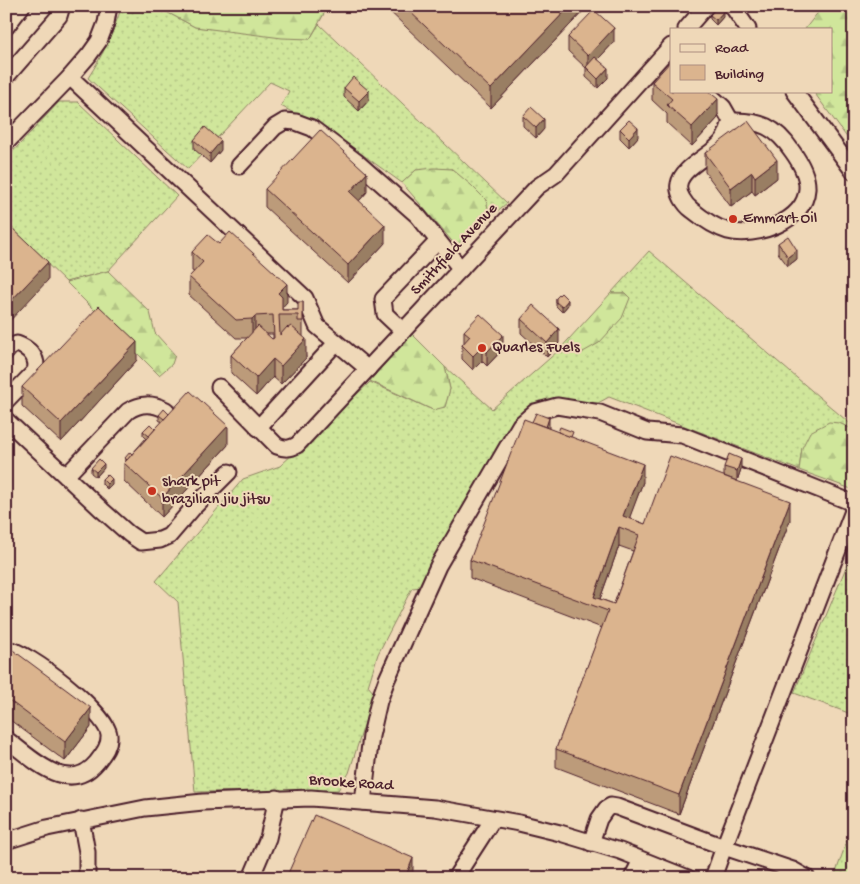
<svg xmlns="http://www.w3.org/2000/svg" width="860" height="884" font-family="'Gochi Hand',sans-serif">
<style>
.grass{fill:url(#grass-dots);stroke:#8d8263}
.forest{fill:url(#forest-firs);stroke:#8d8263}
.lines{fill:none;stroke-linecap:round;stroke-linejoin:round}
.minor-casing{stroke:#4a1f2b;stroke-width:19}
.minor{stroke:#efd8b8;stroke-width:15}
.wall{fill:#bc9b7a;stroke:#4a1f2b;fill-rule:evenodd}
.shaded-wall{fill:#997e63;stroke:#4a1f2b}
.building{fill:#dbb48e;stroke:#4a1f2b;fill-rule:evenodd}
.poi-dot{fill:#c8321e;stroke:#efd8b8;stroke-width:2}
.labels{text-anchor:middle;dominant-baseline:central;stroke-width:4;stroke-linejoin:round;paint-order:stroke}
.poi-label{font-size:16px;fill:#4a1f2b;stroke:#efd8b8;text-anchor:start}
.street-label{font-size:16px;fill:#4a1f2b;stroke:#efd8b8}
</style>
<defs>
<pattern id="grass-dots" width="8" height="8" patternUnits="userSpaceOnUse" patternTransform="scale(1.25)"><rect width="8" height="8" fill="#d0e69b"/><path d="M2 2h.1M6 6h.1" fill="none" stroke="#b4c586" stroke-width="1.8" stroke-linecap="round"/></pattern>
<pattern id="forest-firs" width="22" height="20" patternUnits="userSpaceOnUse" patternTransform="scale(1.25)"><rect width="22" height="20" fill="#d0e69b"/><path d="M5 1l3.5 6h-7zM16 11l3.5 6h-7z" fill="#b4c586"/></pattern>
</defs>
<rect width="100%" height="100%" fill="#efd8b8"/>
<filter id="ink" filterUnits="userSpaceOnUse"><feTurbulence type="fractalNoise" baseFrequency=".02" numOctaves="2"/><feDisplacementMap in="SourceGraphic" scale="10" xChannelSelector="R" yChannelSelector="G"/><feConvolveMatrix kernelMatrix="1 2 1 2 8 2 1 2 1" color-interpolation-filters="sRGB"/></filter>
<g filter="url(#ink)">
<g class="grass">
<path d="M122,6l37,2 36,19 115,12 9,-15 188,179 -17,14 -4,-17 -34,-31 -36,1 -14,13 -61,-44 -60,-33 8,-15 -19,-9 -82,87 -100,-91c15,-23 25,-46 34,-72z"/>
<path d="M59,102h19l99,94 -69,75 -42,11 -60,-58v-65z"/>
<path d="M649,251l205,176v3l-15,-7 -37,25 -3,22 -190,-73 -11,6 -59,-2 -15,8 -26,38 -50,86 -26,54 -10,1 -34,66 -10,32 6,7 -25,80 -11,17 -143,2 -17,-190 -22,-21 87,-102 37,-13 90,-84 63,28 12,-4 5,-17 -5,-22 47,42 66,-58 25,1 42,-59h-14z"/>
<path d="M854,548v167l-60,-22z"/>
<path d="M854,820v58h-20z"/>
</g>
<g class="forest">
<path d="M133,6h191l1,6 -15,27 -28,-1 -87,-11 -36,-19z"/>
<path d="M823,6h31v71l-2,5 2,5v60l-41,-56h18v-62h-26z"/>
<path d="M434,168l18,1 19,16 15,15 4,17 -33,30 -55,-64 14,-13z"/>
<path d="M108,271l42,41 5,21 20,22 -3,9 -13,11 -93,-93z"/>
<path d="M611,293h14l5,5 -8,20 -23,25 -16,9 -25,-1z"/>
<path d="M411,333l34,34 5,22 -5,18 -12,3 -63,-29z"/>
<path d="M829,422l10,1 15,7v60l-55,-20 3,-22 8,-16z"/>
</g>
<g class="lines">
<g class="minor-casing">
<g id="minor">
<path d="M732,6l16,23"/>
<path d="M6,27l16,-21"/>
<path d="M686,29l20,-23"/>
<path d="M6,77l53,-61 3,-10"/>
<path d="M70,77l235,221 12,28 51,43"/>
<path d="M705,91l18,16 8,14"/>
<path d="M794,91l60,81"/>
<path d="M731,121c29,-1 45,6 61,30 8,11 16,24 15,38 -2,33 -52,49 -79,42 -14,-4 -25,-12 -36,-21 -7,-5 -15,-17 -13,-26 3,-18 35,-29 45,-45 3,-5 5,-12 7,-18z"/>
<path d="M6,143l64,-66 19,-22 10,-14 7,-18 3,-17"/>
<path d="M239,166l36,-39 10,-6 11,1 16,6 45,34 61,54 43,53"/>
<path d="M403,331l-18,-17 -2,-15 55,-58"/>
<path d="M6,352l4,-5 7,-3c12,4 22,14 18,27l-29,30"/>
<path d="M219,387l58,59c8,3 13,3 20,-1l240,-258 19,-13 115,-128"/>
<path d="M6,420l96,90 27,24 12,8 19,-2 9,-4 24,-28 36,-36"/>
<path d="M258,428l78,-85"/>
<path d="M66,476l62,-65c13,-8 24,-8 38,-1"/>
<path d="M6,649c22,1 101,64 103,86 1,11 -6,19 -12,27 -29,35 -65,-4 -91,-23"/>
<path d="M363,802l8,-66 8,-35 8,-22 51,-113 82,-141 15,-13 22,-6 43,7 47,19 35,3 166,66 4,4 1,6 -129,336 -10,28 1,3"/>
<path d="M81,820l6,32v26"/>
<path d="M6,841l41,-13 98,-20 58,-6 108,-4 124,10 84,15 41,10 60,18 68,27"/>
<path d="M591,843l8,-24 7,-10 5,-3 6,1 107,40 69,23 14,8"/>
<path d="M251,878l17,-40 9,-40"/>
<path d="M455,878l38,-59"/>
<path d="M632,878l9,-18"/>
</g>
</g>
<use href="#minor" class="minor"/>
</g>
<g class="wall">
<path d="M384,6h204l-97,102z"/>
<path d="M710,15l13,2 -7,8 -6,-6z"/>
<path d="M568,37l46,5 -16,17 10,19 -10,10 -12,-11v-9l-18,-17z"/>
<path d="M652,82l66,36 -26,28 -25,-23v-9l-15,-14z"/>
<path d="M344,88l25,12 -10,11 -15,-14z"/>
<path d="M523,116l21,13 -8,9 -13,-12z"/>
<path d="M620,129l18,8 -9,10 -9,-9z"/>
<path d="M194,140l27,10 -11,13 -16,-14z"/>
<path d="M705,153l72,25 -22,17 -3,-4 -21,16 -26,-35z"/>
<path d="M265,189l102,3 -8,9 26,42 -37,40 -83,-76z"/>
<path d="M778,243l19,16 -9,7 -10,-13z"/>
<path d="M219,244l68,58 -5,5v3h16l5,-8v35l3,21 -25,26 -8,-7 -17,19 -25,-23v-18l16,-17h-11l-47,-43v-18l5,-5 -2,-1v-19zM266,334h7v4l-1,1z"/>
<path d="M556,298l12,7 -6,7 -6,-6z"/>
<path d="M521,319l38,24 -12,14 -26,-24z"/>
<path d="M464,331l39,18 -16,17 -5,-5 -9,9 -11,-11v-14l2,-2z"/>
<path d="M137,360l-76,82 -39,-36v-19z"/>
<path d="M169,414l59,31 -66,72 -38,-36v-18l1,-1v-4l7,-4 14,-16 -3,-3v-4l12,-2 7,-7 -3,-2v-5z"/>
<path d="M532,422l17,6v1l24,9 70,44 -14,36 16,6 145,-4 -111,294 -123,-47v-18l46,-121 -132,-50v-18zM619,546l14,5 -19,53 -14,-5z"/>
<path d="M724,467l17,2 -4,12 -13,-5z"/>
<path d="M91,468h13l-8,9 -5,-4z"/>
<path d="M102,479l10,5 -5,5 -5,-5z"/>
<path d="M6,645l85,82 -26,34 -59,-44z"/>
</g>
<g class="shaded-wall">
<path d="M570,6h18l-97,102v-19z"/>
<path d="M723,12v5l-7,8v-5z"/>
<path d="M614,28v14l-26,28v-14z"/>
<path d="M608,68v10l-10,10v-9z"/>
<path d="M369,91v9l-10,11v-10z"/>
<path d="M718,99v19l-26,28v-19z"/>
<path d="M544,119v10l-8,9v-10z"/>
<path d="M638,128v9l-9,10v-9z"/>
<path d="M221,141v9l-11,13v-9z"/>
<path d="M777,160v18l-22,17v-18z"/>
<path d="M752,172v19l-21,16v-19z"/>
<path d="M367,173v19l-17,19v-19z"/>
<path d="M385,225v18l-37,40v-18z"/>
<path d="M797,250v9l-9,7v-9z"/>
<path d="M48,262v18l-42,45v-19z"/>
<path d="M287,284v18l-9,10v-19z"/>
<path d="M568,300v5l-6,7v-5z"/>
<path d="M255,316v18l-3,4v-19z"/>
<path d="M559,329v14l-12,14v-14z"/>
<path d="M503,335v14l-16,17v-14z"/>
<path d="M306,339v19l-25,26v-18z"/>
<path d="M137,342v18l-76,82v-19z"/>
<path d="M482,347v14l-9,9v-14z"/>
<path d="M273,359v18l-17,19v-18z"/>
<path d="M549,418v10l-6,15v-9z"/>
<path d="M228,426v19l-66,72v-19z"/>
<path d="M741,459v10l-4,12v-10z"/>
<path d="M104,464v4l-8,9v-5z"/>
<path d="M643,464v18l-18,48 -2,-14z"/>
<path d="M10,479v4l-4,14v-5z"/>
<path d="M112,479v5l-5,5v-5z"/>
<path d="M790,501v19l-111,294v-19z"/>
<path d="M619,527v19l-22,61 -3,-10z"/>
<path d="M91,708v19l-26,34v-19z"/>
<path d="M413,858v20h-8z"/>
</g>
<g class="building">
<path d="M404,6h166l-79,83z"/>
<path d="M717,7l6,5 -7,8 -6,-5z"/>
<path d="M594,10l20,18 -26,28 -20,-19z"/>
<path d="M595,57l13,11 -10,11 -12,-12z"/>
<path d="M671,61v30h37l10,8 -26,28 -25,-22 5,-6 -20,-17z"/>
<path d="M353,77l16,14 -10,10 -15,-13z"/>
<path d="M531,107l13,12 -8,9 -13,-12z"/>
<path d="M629,120l9,8 -9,10 -9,-9z"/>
<path d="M748,121l29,39 -22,17 -3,-5 -21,16 -26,-35z"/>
<path d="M205,127l16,14 -11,13 -16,-14z"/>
<path d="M320,130l47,43 -17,19 35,33 -37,40 -83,-76z"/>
<path d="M9,225l39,37 -42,44v-78z"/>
<path d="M230,232l57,52 -9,9 4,4v13h16v-8h5v19h-5v-6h-19l1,20 7,-8 1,1 3,-2 15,13 -25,27 -8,-7 -17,19 -25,-23 27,-29 14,13 2,-1 -1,-23 -18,1 -3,3 -16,1 -47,-43 14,-15 -11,-10 16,-17 11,9z"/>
<path d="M788,236l9,14 -9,7 -10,-14z"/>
<path d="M561,293l7,7 -6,7 -6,-5v-4z"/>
<path d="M533,305l26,24 -12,14 -26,-24z"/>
<path d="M99,306l38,36 -76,81 -39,-36z"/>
<path d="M480,314l23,21 -16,17 -5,-5 -9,9 -11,-11 8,-9 -6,-5z"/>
<path d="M190,391l38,35 -66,72 -38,-35z"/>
<path d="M164,409l5,5 -5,5 -5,-4z"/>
<path d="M536,413l13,5 -3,9 -14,-5z"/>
<path d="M524,419l119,45 -20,52 22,8 25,-68 120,45 -111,294 -123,-46 52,-138 -138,-51zM619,527l20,8 -25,69 -20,-7z"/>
<path d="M150,424l5,5 -6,7 -6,-5z"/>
<path d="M560,427l13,5 -2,5 -13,-5z"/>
<path d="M130,452l2,2 -5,6 -2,-2z"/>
<path d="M729,454l12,5 -4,12 -13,-4z"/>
<path d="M99,459l5,5 -8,8 -5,-4z"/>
<path d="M107,474l5,5 -5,5 -5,-5z"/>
<path d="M6,478l4,1 -4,13z"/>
<path d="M6,645l85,63 -26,34 -59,-44z"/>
<path d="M314,815l99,43 -8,20h-119z"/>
</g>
</g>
<g class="poi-dot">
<circle cx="733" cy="219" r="5"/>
<circle cx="482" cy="348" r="5"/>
<circle cx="152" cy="491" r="5"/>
</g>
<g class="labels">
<g class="poi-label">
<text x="743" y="219">Emmart Oil</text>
<text x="492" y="348">Quarles Fuels</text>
<text x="162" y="482">shark pit<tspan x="162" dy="18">brazilian jiu jitsu</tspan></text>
</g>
<g class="street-label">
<text transform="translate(455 250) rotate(-47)">Smithfield Avenue</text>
<text transform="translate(351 784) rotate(4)">Brooke Road</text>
</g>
</g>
<rect width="860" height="884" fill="none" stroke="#efd8b8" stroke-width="25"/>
<rect x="12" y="12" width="835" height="859" fill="none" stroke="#4a1f2b" stroke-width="2" filter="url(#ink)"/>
<rect x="670" y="28" width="162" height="65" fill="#efd8b8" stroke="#ad8e80"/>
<rect x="680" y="44" width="25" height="8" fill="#efd8b8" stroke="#ad8e80"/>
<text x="715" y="52" font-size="15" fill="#4a1f2b">Road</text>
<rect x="680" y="65" width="25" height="15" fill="#dbb48e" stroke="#ad8e80"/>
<text x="715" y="78" font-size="15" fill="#4a1f2b">Building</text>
</svg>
